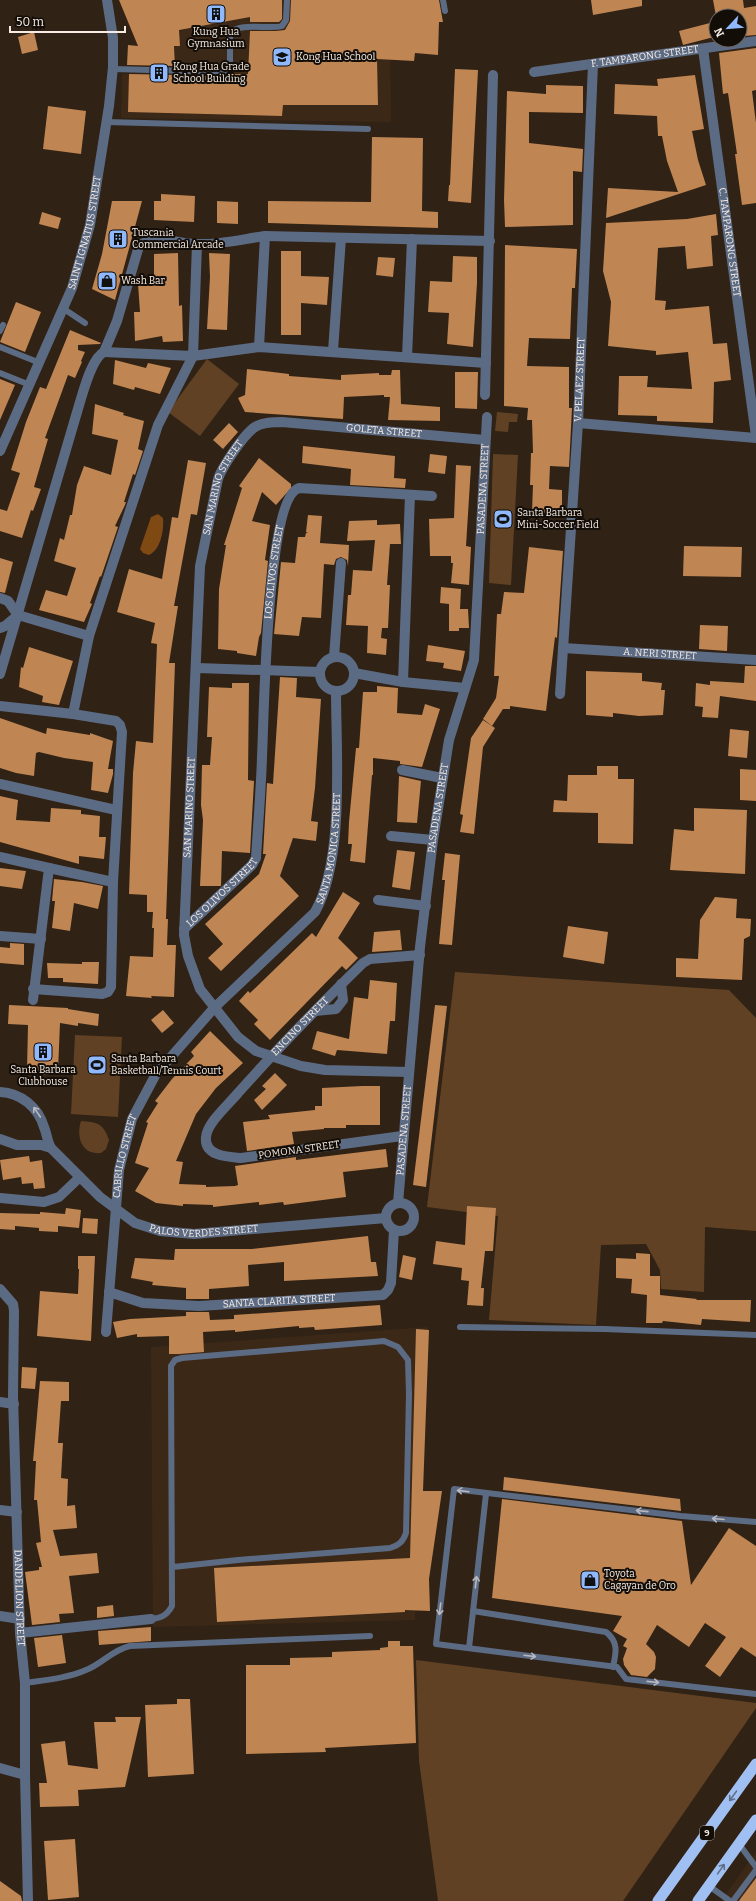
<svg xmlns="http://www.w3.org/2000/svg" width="756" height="1901" font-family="Bitter,serif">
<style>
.built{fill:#3c2817}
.green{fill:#614124}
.water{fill:#7e4912}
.building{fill:#bf8553}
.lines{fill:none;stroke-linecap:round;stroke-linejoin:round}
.service{stroke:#5c6b84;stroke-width:6}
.minor{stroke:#5c6b84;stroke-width:10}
.tertiary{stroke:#5c6b84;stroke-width:10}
.trunk{stroke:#a0bff2;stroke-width:11}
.oneway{stroke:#b9b8be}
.oneway2{stroke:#616f89}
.labels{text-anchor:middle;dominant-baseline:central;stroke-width:4;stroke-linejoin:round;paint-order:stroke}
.shield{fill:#130d08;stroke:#b3a9a2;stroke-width:1}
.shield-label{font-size:9px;font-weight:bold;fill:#f7ece4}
.poi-label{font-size:10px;fill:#f7ece4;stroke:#130d08;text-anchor:start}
.street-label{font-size:10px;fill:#f7ece4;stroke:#130d08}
</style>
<rect width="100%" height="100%" fill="#302215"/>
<g class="built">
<path d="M166,0h212l12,21 1,101 -270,-4 1,-44h54l-2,-40z"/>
<path d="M428,1327l-13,293 -262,7 -2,-280z"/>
<path d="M756,1852v49h-35z"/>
</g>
<g class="green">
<path d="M207,359l32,25 -39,52 -32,-24z"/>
<path d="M497,412l21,2 -1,8h-8l-1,10 -13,-1z"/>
<path d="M493,454l25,1 -7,130 -22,-2z"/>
<path d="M455,972l274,18 27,28v213l-51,-4 -1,65 -43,-3 -1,-19 -14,-26 -45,1 -5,80 -107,-5 9,-104 -71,-9z"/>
<path d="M75,1035l47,2 -4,80 -47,-3z"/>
<path d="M81,1121c16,1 22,2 28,19l-3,9 -5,4c-20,2 -25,-17 -20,-32z"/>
<path d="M416,1660l340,43v5l-133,193h-185l-19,-140z"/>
</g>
<path class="water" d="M158,514l5,4c1,12 -2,31 -14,37l-6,-2 -3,-4 11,-32z"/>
<g class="building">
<path d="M119,0h163v19l-3,3h-29v-5l-71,13 1,16h-6l1,20 -48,-1 1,-20 10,1z"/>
<path d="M291,0h148l4,22h-4l-1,33 -23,-2 -1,8 -37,-2 1,46h-95l-1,11 -154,-4 1,-38 97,2 4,-2h18l2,-43h26l9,-1 5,-9z"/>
<path d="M591,0h51v6l-49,9z"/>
<path d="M713,0h30l1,8 12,-2v29l-12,1 -1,-13h-3v-7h-24z"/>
<path d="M710,23l4,14 -31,8 -4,-14z"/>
<path d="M34,32l4,18 -16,4 -4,-17z"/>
<path d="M756,48v42l-4,1 4,32v80l-14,2 -7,-51h2l-9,-61 -5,1 -4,-41z"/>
<path d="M455,69l23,1 -7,133 -23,-2 1,-16h1z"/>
<path d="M695,75l9,54 -12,2 6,29 8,25 -100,33 2,-30 70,4 -11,-31 -5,-25h-4l-1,-20 -43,-2 1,-30 43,2 -1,-7z"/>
<path d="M546,85l37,1v27l-54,-1v31l54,6 -1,23 -9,-1v54l-68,2 -1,-27 3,-109 39,3z"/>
<path d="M48,106l38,5 -5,43 -38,-5z"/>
<path d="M372,137l51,1 -1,73 16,1v16l-170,-5v-22l103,1z"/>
<path d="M161,194l34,2 -1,26 -40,-2v-19h7z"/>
<path d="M112,201h30l-27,99 -23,-11 10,-35z"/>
<path d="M217,201l21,1v22l-21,-1z"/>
<path d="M42,212l19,6 -3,11 -19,-5z"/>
<path d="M716,214l2,21 -7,1 2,30 -26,3 -2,-23 -27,2 -3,52 11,1 -1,9 44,-4 4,38 14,-1 4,37 -17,2 -1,41 -56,-2v-5l-39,-1 1,-39h29l-1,11 45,2 -4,-37 -32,3v-4l-48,-5 3,-44 -8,-31 3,-48 81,-4z"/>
<path d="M505,245l72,4 -2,39h-3l-2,51 -41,-1 -2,28 42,1v41h3l-3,59 -19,-1 -1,23 13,1v24l-30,-2 1,-27h-3l1,-32h2l-1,-33h-5l1,-12 -24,-2z"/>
<path d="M281,251h20v25l28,1 -2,28 -26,-2v32h-20z"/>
<path d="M178,253l1,53 3,-1 1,36 -20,1 -1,-6 -27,5 -1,-29h6l-2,-28 16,-3v-27z"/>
<path d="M209,253l21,1 -3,76 -20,-1 3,-52z"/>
<path d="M453,256l24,1v26l-4,64 -26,-3 2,-31 -21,-1 2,-31 22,1z"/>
<path d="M378,257l17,1 -2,19 -17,-2z"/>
<path d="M16,302l25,10 -16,40 -25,-10z"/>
<path d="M70,330l31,13 -1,1 -22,1v5l7,2 -4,9 1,1 -7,16 -7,-3 -23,63 3,1 -14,48 7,2 -8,22 -2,-1 -9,28 -22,-7v-22l7,2 13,-38 -9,-3 15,-48 14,-35 6,2z"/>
<path d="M115,360l31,8 2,-5 23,5 -11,26 -25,-7 -1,3 -21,-6z"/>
<path d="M247,369l42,5v2l52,4v-5l38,-2v2h12l1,-5h8l1,34 39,3v14l-52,-1 2,-23h-6v-2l-40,2 -1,22 -98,-7 -7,-14 7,-3z"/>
<path d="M455,372h23l-1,37 -22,-1z"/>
<path d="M0,379l15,6 -15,35z"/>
<path d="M95,404l29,9 -1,2 21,6 -6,28 5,2 -8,24 -2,-1 -9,28h2l-1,3 -10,21 3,1 -17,50 -1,-1 -10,27 2,1 -8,18 -45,-12 7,-20 21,6 9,-28 -22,-7 6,-23 4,2 6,-25h2l5,-30 7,-19 27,9 7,-35 -26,-6z"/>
<path d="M229,423l9,9 -15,17 -10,-9z"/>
<path d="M303,446l92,10 -1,22 12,1 -1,9 -55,-3 1,-16 -49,-6z"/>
<path d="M430,454l17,2 -2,18 -17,-2z"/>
<path d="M259,458l32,26v4l-15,17 -14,-13 -10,29 18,4 -5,35 3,1 -7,72 -2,4 -3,19 -19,-3v-2l-19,-2 1,-60 7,-44h-2l18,-57 -3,-2z"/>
<path d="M188,460l18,3 -9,52 -6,-1 -17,92h4l-9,57h6l-9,256h2l-1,26h9l-2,52 -23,-1 1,2 -26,-2 4,-40 23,1 1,-29h-2l1,-16h-6v-17l-18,-1 4,-121 3,-32 17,2 4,-99 -6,-1 4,-20 -38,-11 12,-43 33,10 10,-62 6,1z"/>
<path d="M456,465l15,1 -5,80 5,1 -2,38 -18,-2 2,-20h-2v-7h-21l-1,-37 25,-1z"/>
<path d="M308,515l14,1 -2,27 29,2 -1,21 -1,-6 -6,-3 -5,2 -2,6 -10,-1 -3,54 -19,-1 -3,19 -25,-2 7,-72 14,1 3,-26h7l1,-4h2l-2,-1z"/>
<path d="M377,520v5l23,-1 1,20h-11l-3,41h3l-2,43h-6l-1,10 6,1 -1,16 -19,-2 1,-27 -22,-1 2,-30h3l2,-25 19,1 3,-31 -28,1 2,-20z"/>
<path d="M684,546l58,1 -1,30 -58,-1z"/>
<path d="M529,547l34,4 -6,87 -2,-1 -9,74 -36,-5v3h-7l-11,17 -9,-7 13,-21 3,-22h-5l3,-62h4l3,-22 20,1z"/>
<path d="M0,558l13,4 -8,31 -5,-1z"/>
<path d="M441,587l20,2 -1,20h8l1,19h-10v3h-10v-27l-9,-1z"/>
<path d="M700,625l28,1 -1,25 -28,-2z"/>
<path d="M428,645l37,6 -4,20 -18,-3 1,-5 -18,-2z"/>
<path d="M29,647l44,14 -14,44 -17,-3 1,-6 -24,-9 2,-20 2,1z"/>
<path d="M745,666h11v35l-36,-5 -2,22 -16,-1 1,-10 -8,-1 1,-23 14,2v-4l34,2z"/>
<path d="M586,671l56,2v8l20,2 -1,7h4l-2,25 -24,1 -26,-3v4l-27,-2z"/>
<path d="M280,677l17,1 -1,19 25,2 -6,89 -4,33 7,1 -2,19 -23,-3 -13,38 19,20 -78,75 -13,-13 15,-14 -18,-20 54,-50 7,-20h-3l4,-71 6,1z"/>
<path d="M232,683h17l-1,97 6,1 -4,72 -28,-2 -1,35h-21l3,-66 -2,-15 1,-40h8l2,-28h-5l2,-50 23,1z"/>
<path d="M377,686l21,2 -1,25 25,2 3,-11 15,5 -18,58 -22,-3v-3l-27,-3v17h-1l-7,88 -15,-2 2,-17h-4l1,-22 7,-74h3l4,-56h14z"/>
<path d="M0,718l46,16 1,-6 43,7v-2l23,8 -5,28h5v5l-5,19 -17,-3 2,-28 -29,-4 -25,-6 -3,1 -2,23 -18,-3 -16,-5z"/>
<path d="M483,720l12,8 -12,19 -9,87 -14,-2 3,-17 -3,-1 11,-76z"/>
<path d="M730,729l19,2 -2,27 -19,-2z"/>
<path d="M597,766h21v13h16l-1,65 -35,-1v-30l-45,-1 1,-12 13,1 1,-26h29z"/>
<path d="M740,769l16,1v31l-16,-1z"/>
<path d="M399,776l22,5 -4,42 -20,-1z"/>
<path d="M0,796l18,4 -2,20 34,2 1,-14 30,2v4l19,2 -1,21h7l-2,22 -25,-3v8l-79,-22z"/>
<path d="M694,808l53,2 -2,64 -75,-4 4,-41 20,2z"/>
<path d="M397,850l18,2 -5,38 -18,-3z"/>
<path d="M445,853l15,2 -8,90 -13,-1 6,-64h-3z"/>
<path d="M0,868l26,3 -4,18 -22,-3z"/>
<path d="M54,879l28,3 21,4 -5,23 -24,-6 -4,28 -18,-3 3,-27h-3z"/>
<path d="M343,892l17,11 -22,35 20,20 -12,12 -4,-4 -72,74 -16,-16 4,-4 -19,-19 9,-10 2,2 62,-60 4,4z"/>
<path d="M715,897l22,2 -1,19 15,1 -1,17 -6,3 -2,41 -66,-3v-19l22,1 2,-39z"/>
<path d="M568,926l40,6 -4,32 -41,-7z"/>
<path d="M400,930l2,20 -30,2 2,-20z"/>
<path d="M10,943l14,1v21l-24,-2v-16l10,1z"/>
<path d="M82,962h17l-1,22 -35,-2v-4h-15l-1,-15 35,1z"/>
<path d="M370,980l27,3 -2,38h-5l-3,33 -50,-4 -2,6 -23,-7 5,-18 32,8 5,-42 14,2z"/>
<path d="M9,1005l59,3v1l31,5 -1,12 -20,-3v3l-18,-3 -2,48 -7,-1v5l-19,-1v-4h-5l1,-45 -20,-1z"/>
<path d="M435,1005l12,1 -21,181 -13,-2z"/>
<path d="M163,1010l11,13 -12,10 -11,-13z"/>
<path d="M210,1031l33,32 -27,25 -20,26 -20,47 7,1 -4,22 27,1v2l29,-1 3,-1 -3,-19 61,-9v3l90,-11 2,18 -45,5 3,25 -62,8 -1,-3 -24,3v-3l-46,5v-2l-30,-1v2l-27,-3 -21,-12 14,-23 -14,-5 13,-40 -2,-1 12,-19 -3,-2 17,-22 22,-23 -3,-4z"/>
<path d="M275,1073l12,12 -25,25 -8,-10 12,-11 -4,-3z"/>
<path d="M362,1086h18v39h-34v3h-22v1l-32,3 2,12 -47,7 -4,-29 27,-3 -2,-4 47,-5v-4h7v-18z"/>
<path d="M29,1156l1,6 12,-2 3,28 -11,1 -1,-6 -11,1 -1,-7 -18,3 -3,-20z"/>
<path d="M467,1206l29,2 -3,43h-8l-4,37h3l-1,18 -16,-1 2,-24 -8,-1 1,-12 -29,-4 3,-23 29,4z"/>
<path d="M66,1208l15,2 -2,18 -21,-2v6l-19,-1v-3l-24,-2v4l-15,-1v-16l40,1v-2l25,2z"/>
<path d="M83,1218l15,1 -1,15 -15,-1z"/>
<path d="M368,1236l3,26h5l2,14 -94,5v-19l-36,3 1,21 -40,3v10h-23v-11l-34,-3 1,-3 -22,-4 4,-20 39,2 1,-11h77z"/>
<path d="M636,1253l14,1v22h10v19l37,4 -1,1h55l-1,22 -48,-3 -1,6 -38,-4 -1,2h-16l1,-28 -16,-2 1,-14 -16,-1v-20l20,1z"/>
<path d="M403,1255l13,3 -4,22 -13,-3z"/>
<path d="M78,1256h17l-4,85 -54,-5 3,-45 38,3 1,-25h-1z"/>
<path d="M380,1305l2,20 -67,5 -1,-3 -15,1v-2l-64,6v-2l-32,2 1,20 -25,2h-10v-18l-32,1v-3l-20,4 -4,-16 17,-3 56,-3v-4h23l1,8 24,-1v-4z"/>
<path d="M416,1329l13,1 -6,161h19l-13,88 1,32 -25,-1v2l-188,10 -3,-54 196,-10z"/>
<path d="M22,1367l15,1 -2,21 -14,-1z"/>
<path d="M40,1381l29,1v19h-8l-3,42h5l-2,35 7,1 -1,27 8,-1 2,23 -24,2 7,26 37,-3 2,20 -30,3 5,37 -15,1 1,8 -28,3 -7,-53 14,-2v-3h3l-6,-24 5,-1 -4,-42h-3l2,-39h-3z"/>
<path d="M504,1477l176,22 1,12 -178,-21z"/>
<path d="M502,1499l180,22 9,64 38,-57 27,18v111l-15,-10 -21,30 -15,-11 21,-29 -21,-14 -16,24 -32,-22 -11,19 8,8 2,5 -1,12 -8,8 -16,-2 -7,-10 -1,-6 4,-11 -4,-2 4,-7 -14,-8 9,-15 -130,-18z"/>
<path d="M113,1605l1,11 -17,2v-11z"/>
<path d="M151,1627v14l-52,4 -1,-14z"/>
<path d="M62,1635l4,28 -28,4 -4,-29z"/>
<path d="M388,1641h12v5h13l3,97 -91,5 1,4 -80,2v-89h44v-7l42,-1v-5l48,-2v-2l8,-1z"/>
<path d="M177,1699h13l4,75 -46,3 -3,-72 32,-1z"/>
<path d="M115,1717h26l-16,70 -47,3 1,16 -39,1 -1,-24h8l-6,-39 24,-3 3,24 30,4 -4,-47h22z"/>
<path d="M75,1839l4,58 -31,3 -4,-59z"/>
<path d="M756,1878v23h-17l2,-3z"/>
<path d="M0,1881l21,15 1,5h-22z"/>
</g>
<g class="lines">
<g class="service">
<path d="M443,0l2,11"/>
<path d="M113,69l113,3 4,-4v-34c9,-13 39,-4 52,-8l4,-6 1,-20"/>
<path d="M106,122l262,7"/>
<path d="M64,309l21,14"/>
<path d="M0,331l3,-6"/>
<path d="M0,347l40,16"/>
<path d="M0,373l30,12"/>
<path d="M460,1327l144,2 152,6"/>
<path d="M756,1522l-75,-6 -227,-27 -18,155 181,23 9,12 130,15"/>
<path d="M473,1611l133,21c13,10 10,21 7,35"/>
<path d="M151,1619c11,-1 16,-4 21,-13l-1,-240 4,-6 7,-2 191,-16 11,-1 14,6 10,13 1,34 -3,139c-3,9 -7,12 -16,15l-152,12 -65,7"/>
<path d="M469,1648l17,-154"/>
<path d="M25,1683c20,-3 43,-5 61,-13 16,-6 26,-20 44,-24l240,-10"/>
<path d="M739,1844l17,23"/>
<path d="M709,1886l21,15"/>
<path d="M733,1901l23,-31"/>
</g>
<g class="minor">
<path id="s1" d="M703,49l53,387"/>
<path id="s2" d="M534,72l222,-31"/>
<path d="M265,236l225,5"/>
<path d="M333,351l8,-113"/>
<path d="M104,352l89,4 4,-112"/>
<path d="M407,357l5,-118"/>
<path d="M485,395l8,-320"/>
<path d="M578,423l178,15"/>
<path d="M0,598l8,3 10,14 71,21"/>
<path d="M0,628l5,-2 13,-11"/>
<path id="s3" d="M563,648l193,12"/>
<circle cx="337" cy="674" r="17"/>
<path d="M334,657l7,-94"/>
<path d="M197,668l123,4"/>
<path d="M354,673l49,9 62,6"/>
<path d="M0,674l80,-272c4,-13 12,-44 24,-50l13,-31 22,-75c16,-13 39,-2 58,-2 22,1 46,-5 68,-8l-6,111"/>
<path d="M403,682l7,-187"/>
<path id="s4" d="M560,694l18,-271 15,-359"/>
<path d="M0,706l73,8"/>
<path d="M402,770l40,8"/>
<path d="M0,784l116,26"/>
<path d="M391,836l42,4"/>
<path d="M0,857l49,11 -16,132"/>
<path d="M49,868l64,14"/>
<path d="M378,900l48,6"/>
<path id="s5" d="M184,929l68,-64 4,-7c2,-34 5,-67 6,-101 2,-37 4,-259 37,-269l133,8"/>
<path d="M0,936l41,3"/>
<path d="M33,989l69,5 6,-2 3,-5 2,-105 9,-150 -2,-7 -4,-4 -43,-7 16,-78 69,-211 35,-69 66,-9 227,16"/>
<path d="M315,1011l21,-2 7,-9 -2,-16"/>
<path id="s6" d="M409,1072l-84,-2 -24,-4 -45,-15 -18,-14 -38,-48 -12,-33 -4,-21 16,-369 18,-87c4,-12 26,-45 37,-52 8,-5 18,-5 27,-5l203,18"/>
<path id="s7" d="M0,1092c21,1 38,15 44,35 3,7 3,14 7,21l49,49 35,26 25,8 34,3 192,-16"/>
<path id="s8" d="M402,1136l-161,22c-14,-1 -37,-2 -35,-21 1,-14 23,-33 32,-44 40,-45 82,-88 125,-130l7,-4 50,-4"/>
<path d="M0,1139l17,6h24l10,3"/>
<path d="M0,1198l44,4 15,-5 21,-20"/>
<circle cx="400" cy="1217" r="14"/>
<path id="s9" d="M398,1203l22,-256 13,-107 16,-100 25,-80 13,-243"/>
<path id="s10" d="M0,1289l13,15 1,7 -1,85 7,237 5,50v92l3,126"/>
<path id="s11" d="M109,1292l34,11 56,3 184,-11 5,-5 3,-7 3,-53"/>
<path id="s12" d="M106,1332l13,-162 13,-51 24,-45 58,-66 101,-96c30,-53 21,-159 21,-221"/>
<path d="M0,1402l14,2"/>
<path d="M0,1510l17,2"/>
<path d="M0,1616l20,3"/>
<path d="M20,1633l131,-14"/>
<path d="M0,1768l25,7"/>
</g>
<path class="tertiary" id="s13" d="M0,451l72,-163 18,-63 19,-119 4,-39v-29l-6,-38"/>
<g class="trunk">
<path d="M658,1901l98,-137"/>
<path d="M698,1901l58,-81"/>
</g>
</g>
<defs><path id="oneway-shaft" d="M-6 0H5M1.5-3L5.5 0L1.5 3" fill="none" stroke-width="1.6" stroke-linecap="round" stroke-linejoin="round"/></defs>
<g class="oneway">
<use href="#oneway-shaft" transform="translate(37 1112) rotate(-124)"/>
<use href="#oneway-shaft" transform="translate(463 1491) rotate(-173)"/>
<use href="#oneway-shaft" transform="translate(642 1511) rotate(-174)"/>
<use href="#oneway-shaft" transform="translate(718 1519) rotate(-175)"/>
<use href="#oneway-shaft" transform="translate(476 1582) rotate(-83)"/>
<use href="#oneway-shaft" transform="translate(440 1609) rotate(97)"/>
<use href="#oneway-shaft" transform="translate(530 1656) rotate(7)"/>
<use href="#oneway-shaft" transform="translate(653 1682) rotate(6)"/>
</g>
<g class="oneway2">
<use href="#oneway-shaft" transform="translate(733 1796) rotate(126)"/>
<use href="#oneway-shaft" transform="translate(721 1869) rotate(-55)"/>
</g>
<defs>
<g id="building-square" transform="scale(1)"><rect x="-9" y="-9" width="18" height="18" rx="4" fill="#8fb8fd" stroke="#130d08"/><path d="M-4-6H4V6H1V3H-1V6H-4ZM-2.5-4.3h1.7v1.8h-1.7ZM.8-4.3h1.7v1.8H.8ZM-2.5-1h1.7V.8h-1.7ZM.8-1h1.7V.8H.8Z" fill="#111"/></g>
<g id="school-square" transform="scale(1)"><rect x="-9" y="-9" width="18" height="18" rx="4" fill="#8fb8fd" stroke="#130d08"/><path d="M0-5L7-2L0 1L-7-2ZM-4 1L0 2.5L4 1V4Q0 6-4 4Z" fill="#111"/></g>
<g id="shop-square" transform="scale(1)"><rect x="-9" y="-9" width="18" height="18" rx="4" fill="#8fb8fd" stroke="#130d08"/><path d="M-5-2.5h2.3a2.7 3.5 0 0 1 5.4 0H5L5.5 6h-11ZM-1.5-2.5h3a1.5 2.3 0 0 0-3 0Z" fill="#111"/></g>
<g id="stadium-square" transform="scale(1)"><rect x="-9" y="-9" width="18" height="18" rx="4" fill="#8fb8fd" stroke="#130d08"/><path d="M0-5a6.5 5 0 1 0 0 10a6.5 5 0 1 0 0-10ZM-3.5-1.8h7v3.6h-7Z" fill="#111"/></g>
</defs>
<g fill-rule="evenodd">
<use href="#building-square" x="216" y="14"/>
<use href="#school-square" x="282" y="57"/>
<use href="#building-square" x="159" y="73"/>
<use href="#building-square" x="118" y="239"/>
<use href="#shop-square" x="107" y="281"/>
<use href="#stadium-square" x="503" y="519"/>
<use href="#building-square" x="43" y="1052"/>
<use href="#stadium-square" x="97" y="1065"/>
<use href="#shop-square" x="590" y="1580"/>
</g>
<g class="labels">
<rect class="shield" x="700" y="1826" width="14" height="14" rx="3"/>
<g class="shield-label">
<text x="707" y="1833">9</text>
</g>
<g class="poi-label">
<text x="216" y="32" text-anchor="middle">Kung Hua<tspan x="216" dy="12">Gymnasium</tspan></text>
<text x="296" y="57">Kong Hua School</text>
<text x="173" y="67">Kong Hua Grade<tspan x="173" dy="12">School Building</tspan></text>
<text x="132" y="233">Tuscania<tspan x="132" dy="12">Commercial Arcade</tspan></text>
<text x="121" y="281">Wash Bar</text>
<text x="517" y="513">Santa Barbara<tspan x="517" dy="12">Mini-Soccer Field</tspan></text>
<text x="111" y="1059">Santa Barbara<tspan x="111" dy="12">Basketball/Tennis Court</tspan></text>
<text x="43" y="1070" text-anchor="middle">Santa Barbara<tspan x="43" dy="12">Clubhouse</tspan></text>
<text x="604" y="1574">Toyota<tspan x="604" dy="12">Cagayan de Oro</tspan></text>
</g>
<g class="street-label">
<text stroke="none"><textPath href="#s2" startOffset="112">F. TAMPARONG STREET</textPath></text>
<text stroke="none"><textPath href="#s13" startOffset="235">SAINT IGNATIUS STREET</textPath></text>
<text stroke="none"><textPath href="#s1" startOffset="195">C. TAMPARONG STREET</textPath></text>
<text stroke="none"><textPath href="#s4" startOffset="315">V. PELAEZ STREET</textPath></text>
<text stroke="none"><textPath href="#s6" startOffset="949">GOLETA STREET</textPath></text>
<text stroke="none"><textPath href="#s6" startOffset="748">SAN MARINO STREET</textPath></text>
<text stroke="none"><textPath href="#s9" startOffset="721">PASADENA STREET</textPath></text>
<text stroke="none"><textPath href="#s5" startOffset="388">LOS OLIVOS STREET</textPath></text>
<text stroke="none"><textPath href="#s3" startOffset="97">A. NERI STREET</textPath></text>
<text stroke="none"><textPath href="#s6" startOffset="424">SAN MARINO STREET</textPath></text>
<text stroke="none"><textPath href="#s9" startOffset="397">PASADENA STREET</textPath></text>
<text stroke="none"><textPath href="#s12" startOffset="559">SANTA MONICA STREET</textPath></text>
<text stroke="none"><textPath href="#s5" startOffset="53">LOS OLIVOS STREET</textPath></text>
<text stroke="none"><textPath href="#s8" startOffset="355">ENCINO STREET</textPath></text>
<text stroke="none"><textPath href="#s9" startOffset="73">PASADENA STREET</textPath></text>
<text transform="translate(299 1150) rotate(-8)">POMONA STREET</text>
<text stroke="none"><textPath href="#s12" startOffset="177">CABRILLO STREET</textPath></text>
<text stroke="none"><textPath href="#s7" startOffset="265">PALOS VERDES STREET</textPath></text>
<text stroke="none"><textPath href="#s11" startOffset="172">SANTA CLARITA STREET</textPath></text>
<text stroke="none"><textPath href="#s10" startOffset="314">DANDELION STREET</textPath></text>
</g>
</g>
<g transform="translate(728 28) rotate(244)"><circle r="19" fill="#130d08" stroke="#6e6660"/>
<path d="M0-3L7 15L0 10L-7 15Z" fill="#8fb8fd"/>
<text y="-6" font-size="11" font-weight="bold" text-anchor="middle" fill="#f7ece4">N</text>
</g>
<path d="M10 26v6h115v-6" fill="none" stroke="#f7ece4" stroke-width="2"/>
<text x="16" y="26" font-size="12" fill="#f7ece4" stroke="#130d08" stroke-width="3" paint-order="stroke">50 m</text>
</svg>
